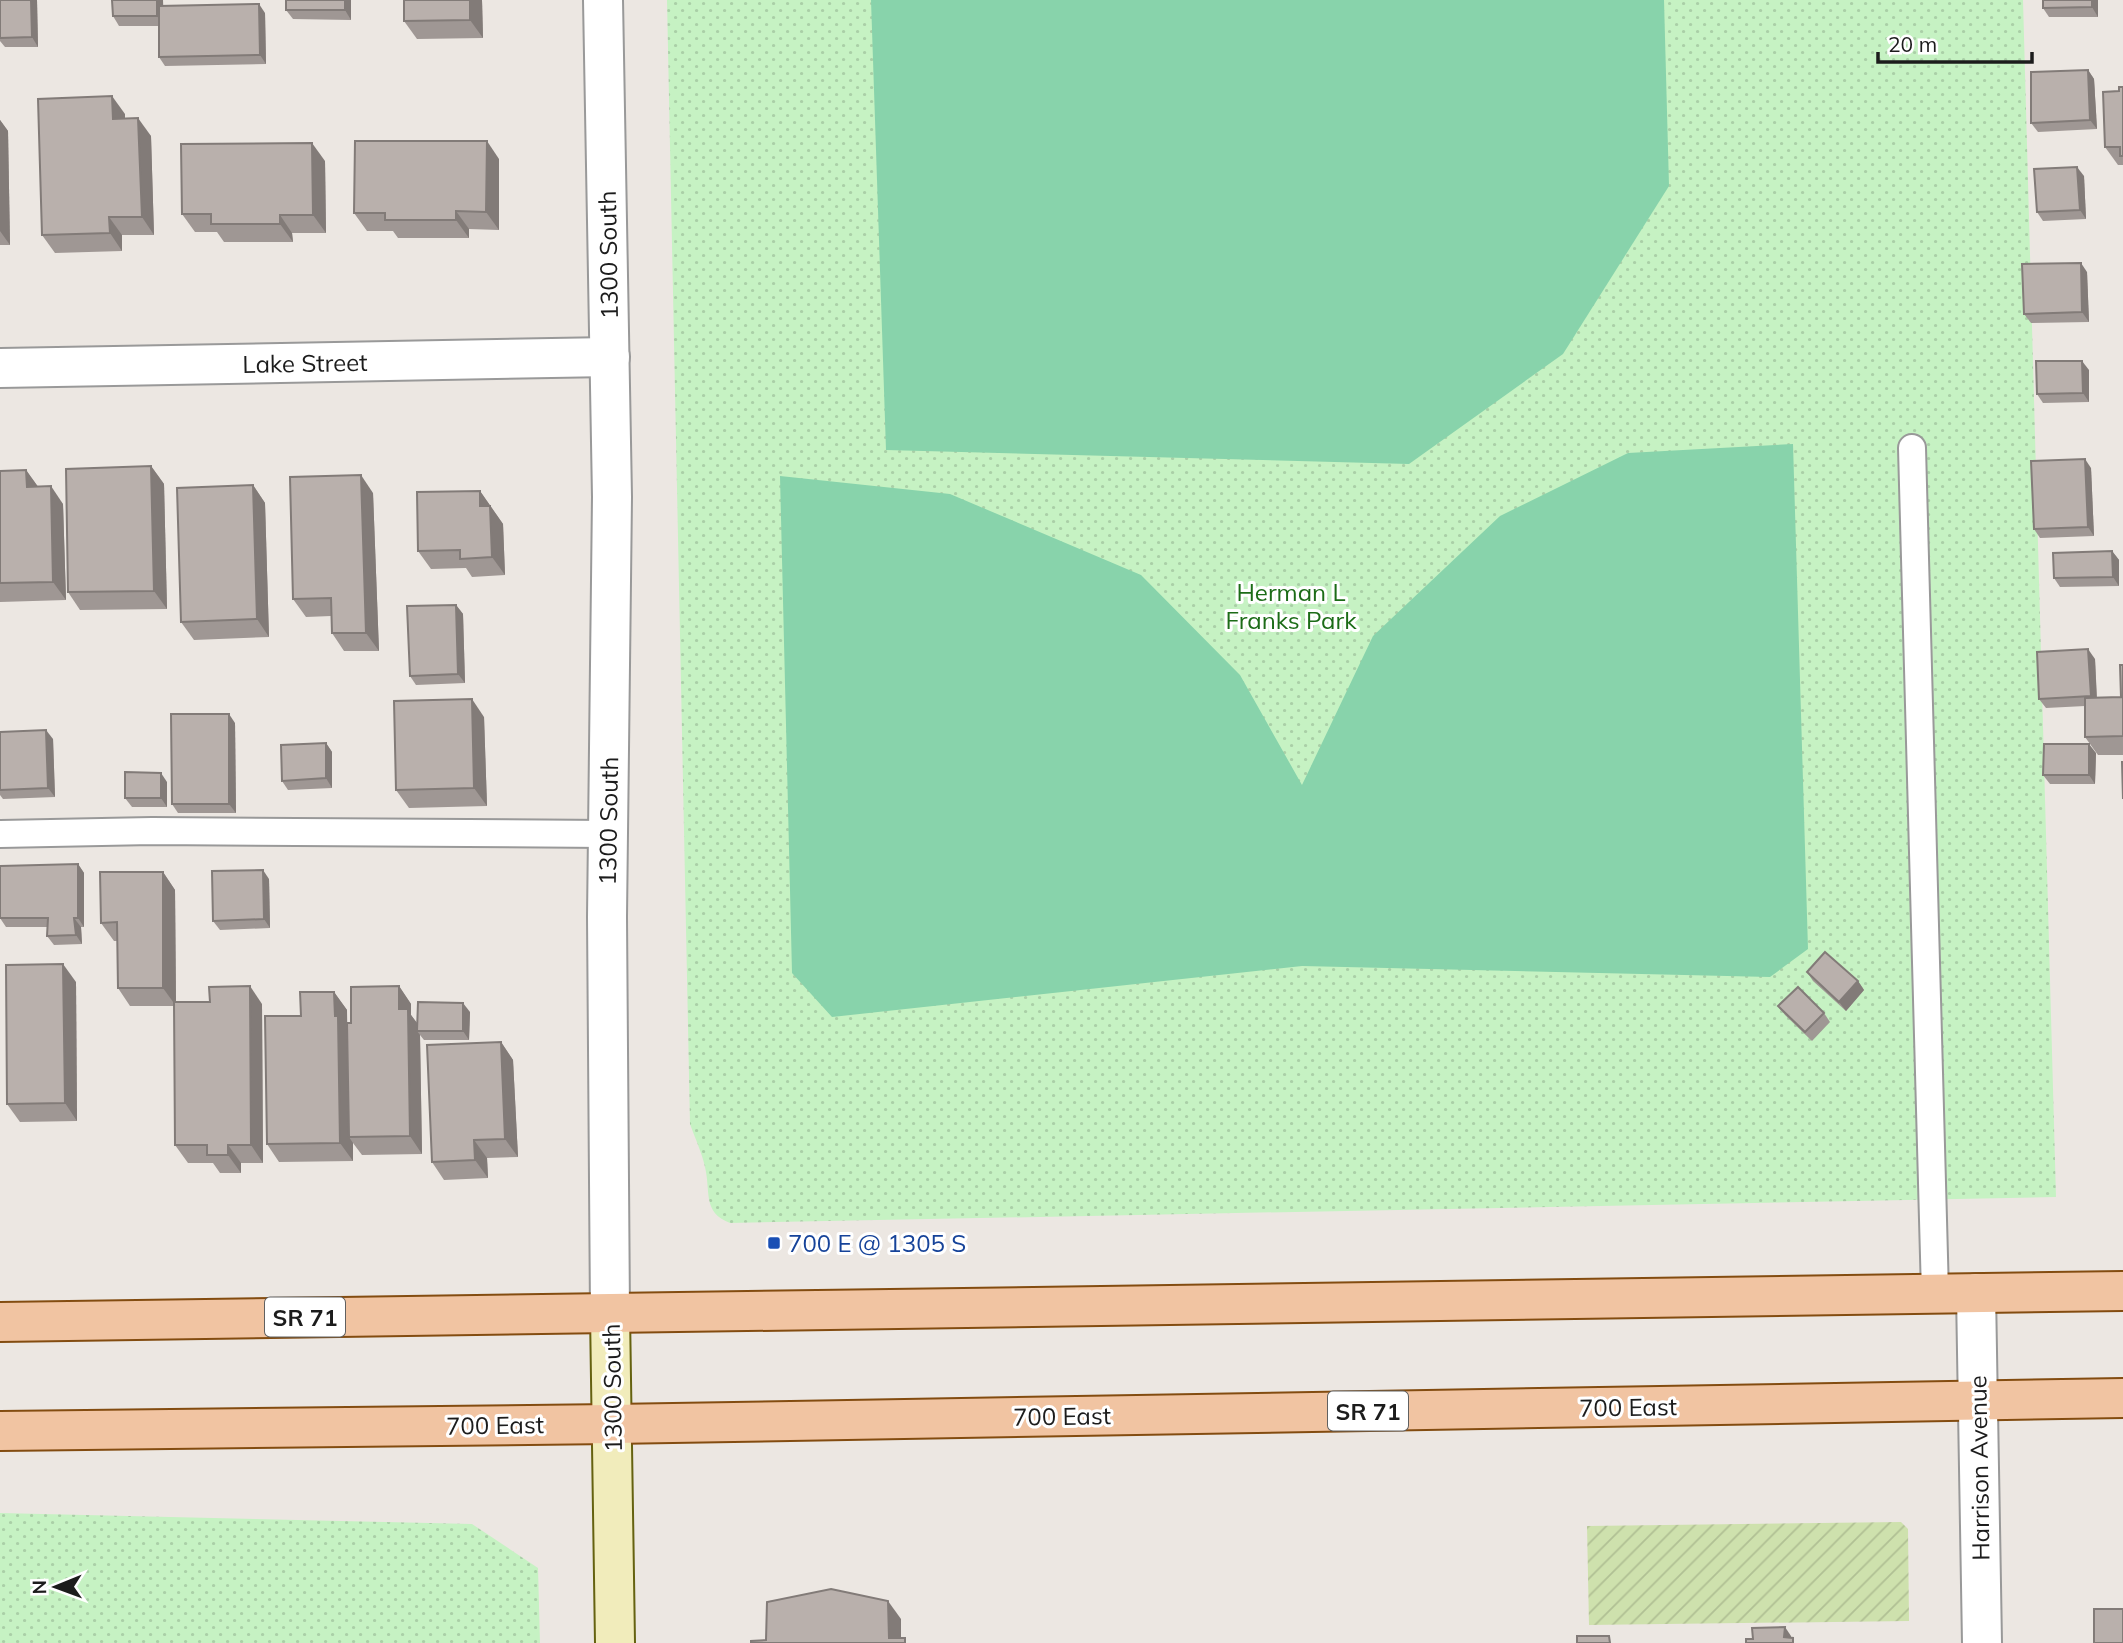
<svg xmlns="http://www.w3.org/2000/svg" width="2123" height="1643" font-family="Mulish,sans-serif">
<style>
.park{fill:url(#park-dots)}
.garden{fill:url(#garden-furrows)}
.pitch{fill:#88d3ab}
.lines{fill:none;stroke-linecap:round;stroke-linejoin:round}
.service-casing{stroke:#999;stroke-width:30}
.minor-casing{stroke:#999;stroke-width:42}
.tertiary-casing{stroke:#999;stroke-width:42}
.secondary-casing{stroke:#656210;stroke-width:42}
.primary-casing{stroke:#834c10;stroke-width:42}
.service{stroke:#fff;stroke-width:26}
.minor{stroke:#fff;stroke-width:38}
.tertiary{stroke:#fff;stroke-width:38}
.secondary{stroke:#f1ecbb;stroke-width:38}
.primary{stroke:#f1c4a2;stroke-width:38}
.wall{fill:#9f9794}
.shaded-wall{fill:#827b78}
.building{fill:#b9b0ac;stroke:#827b78;stroke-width:2}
.transit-dot{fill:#1a4fb4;stroke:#fff;stroke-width:2.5}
.labels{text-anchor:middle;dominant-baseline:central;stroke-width:6;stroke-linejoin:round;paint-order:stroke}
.shield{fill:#fff;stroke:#606060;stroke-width:2}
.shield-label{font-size:23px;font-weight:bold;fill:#1c1c1c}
.street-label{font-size:24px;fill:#1c1c1c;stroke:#fff}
.park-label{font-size:24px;fill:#1c6c17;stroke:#fff}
.transit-label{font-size:24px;fill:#164399;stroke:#fff;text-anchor:start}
</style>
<defs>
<pattern id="park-dots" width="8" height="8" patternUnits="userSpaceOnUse" patternTransform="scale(1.75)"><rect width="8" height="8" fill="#c6f2c3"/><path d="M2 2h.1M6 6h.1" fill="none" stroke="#aacfa7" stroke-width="1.8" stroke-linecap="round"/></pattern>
<pattern id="garden-furrows" width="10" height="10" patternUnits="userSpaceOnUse" patternTransform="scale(1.75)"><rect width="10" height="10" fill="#cee1ad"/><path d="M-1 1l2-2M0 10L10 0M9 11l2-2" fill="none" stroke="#b0c094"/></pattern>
</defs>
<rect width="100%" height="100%" fill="#ece7e2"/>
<g class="park">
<path d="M667,0h1356l33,1197 -1326,26c-28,-11 -19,-31 -25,-56 -3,-14 -10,-29 -15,-43z"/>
<path d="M0,1513l472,11 66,44 2,75h-540z"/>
</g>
<path class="garden" d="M1901,1522l7,7 1,92 -320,4 -2,-99z"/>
<g class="pitch">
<path d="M871,0h793l5,186 -106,168 -154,110 -523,-14z"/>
<path d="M1793,444l15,505 -38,28 -468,-11 -470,51 -40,-44 -12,-497 170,18 191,81 99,100 62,110 71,-149 127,-120 128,-63z"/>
</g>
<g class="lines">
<g class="service-casing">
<g id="service">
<path d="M1912,448l23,845"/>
<path d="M0,834l152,-3 456,3"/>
</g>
</g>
<g class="minor-casing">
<g id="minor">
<path d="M0,368l610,-11"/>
<path d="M1976,1293l6,350"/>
</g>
</g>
<g class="tertiary-casing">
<path id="tertiary" d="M603,0l9,497 -5,420 3,396"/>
</g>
<g class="secondary-casing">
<path id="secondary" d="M610,1313l5,330"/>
</g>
<g class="primary-casing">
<g id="primary">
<path d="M0,1322l2123,-31"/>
<path d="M0,1431l612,-7 1511,-26"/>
</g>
</g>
<use href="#service" class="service"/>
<use href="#minor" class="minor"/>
<use href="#tertiary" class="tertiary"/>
<use href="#secondary" class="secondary"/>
<use href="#primary" class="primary"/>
</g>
<g class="wall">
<path d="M0,0h37l1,47h-33l-5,-6z"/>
<path d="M112,0h51v6l102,7 1,51 -101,2 -6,-9v-31h-40l-6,-10z"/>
<path d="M351,0v20l-58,-1 -7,-9z"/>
<path d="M482,0l1,38 -66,1 -13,-18z"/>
<path d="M2043,0h55v17h-49l-6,-9z"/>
<path d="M2088,70l6,9 3,50 -59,3 -7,-9z"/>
<path d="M2123,87v78h-5l-13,-18 14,-56z"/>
<path d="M125,114v4l26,18 3,99h-32v16l-67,2 -13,-18z"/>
<path d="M0,120l8,11 2,114h-10z"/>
<path d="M499,159v71l-30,-1v9h-71l-5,-7h-26l-13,-18z"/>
<path d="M325,161l1,72h-34l1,9h-69l-7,-10h-22l-13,-18z"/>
<path d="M2084,176l2,43 -43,2 -6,-9z"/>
<path d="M2087,272l2,50 -58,1 -7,-9z"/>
<path d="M2089,370v32l-46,1 -6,-9z"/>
<path d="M151,466l13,18 3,125 -87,1 -12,-18z"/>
<path d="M2091,468l3,68 -54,2 -6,-9z"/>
<path d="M26,470l12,17 25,17 3,96 -66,2v-131z"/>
<path d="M253,485l12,18 4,134 -75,3 -13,-18z"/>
<path d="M480,491l23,33 2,51 -33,2 -6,-9 -35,1 -13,-18z"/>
<path d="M373,493l6,158h-35l-12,-18 -1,-17 -25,1 -13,-18z"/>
<path d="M2112,551l7,9v26l-59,1 -6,-9z"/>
<path d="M456,605l7,9 2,69 -49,2 -6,-9z"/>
<path d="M2095,659l2,39 24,-1 2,-32v90h-25l-13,-18v-31l-39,2 -7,-9z"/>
<path d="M484,717l3,89 -78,2 -13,-18z"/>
<path d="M235,723l1,90h-58l-6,-9z"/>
<path d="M0,732l53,7 2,58 -52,2 -3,-4z"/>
<path d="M326,743l6,9v36l-44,2 -6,-9z"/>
<path d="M2096,753l-1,31h-45l-7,-9z"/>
<path d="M167,782v25h-35l-7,-9z"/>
<path d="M78,864l6,9v54h-3l1,17 -28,1 -7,-9 1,-9h-42l-6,-9z"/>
<path d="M163,872l12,18 1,112 86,2 1,159h-22v10h-21l-7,-10h-25l-13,-18 -1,-139h-44l-12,-18 -1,-47h-3l-13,-18z"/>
<path d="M269,879l1,49 -50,2 -7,-9z"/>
<path d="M1807,972l51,9 6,9 -18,21 -33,-30z"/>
<path d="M76,982l1,139 -57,1 -13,-18z"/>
<path d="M399,986l12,18v11l6,8 53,-11 -1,28h-45l-4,-5 2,119 -60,1 -9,-12v18l-74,1 -12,-18 34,-128 33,-24 13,18v13h4z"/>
<path d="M1778,1006l46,7 6,9 -18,19 -27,-26z"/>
<path d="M501,1042l12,18 5,97 -31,1 1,20 -44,2 -12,-18z"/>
</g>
<g class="shaded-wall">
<path d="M31,0h6l1,47 -6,-10z"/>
<path d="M157,0h6l1,26 -7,-10z"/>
<path d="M345,0h6v20l-6,-10z"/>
<path d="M470,0h12l1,38 -13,-18z"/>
<path d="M2092,0h6v17l-6,-10z"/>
<path d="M259,4l6,9 1,51 -6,-9z"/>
<path d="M2088,70l6,9 3,50 -7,-9z"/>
<path d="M112,96l13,18v23l-12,-18z"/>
<path d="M138,118l13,18 3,99 -12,-18z"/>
<path d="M0,120l8,11 2,114 -10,-14z"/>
<path d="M487,141l12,18v71l-13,-18z"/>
<path d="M312,143l13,18 1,72 -13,-18z"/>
<path d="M2077,167l7,9 2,43 -6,-9z"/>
<path d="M456,211l13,18v9l-13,-18z"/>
<path d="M280,215l12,18 1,9 -13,-18z"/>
<path d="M109,217l13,18v16l-12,-18z"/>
<path d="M2081,263l6,9 2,50 -7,-10z"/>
<path d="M2082,361l7,9v32l-6,-9z"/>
<path d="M2085,459l6,9 3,68 -6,-9z"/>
<path d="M151,466l13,18 3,125 -13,-18z"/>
<path d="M26,470l13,18 -12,-1z"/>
<path d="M361,475l12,18 6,158 -13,-18z"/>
<path d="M253,485l12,18 4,134 -12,-18z"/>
<path d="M51,486l12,18 3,96 -13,-18z"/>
<path d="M480,491l23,33 2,51 -13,-18 -12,-51z"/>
<path d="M2112,551l7,9v26l-6,-9z"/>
<path d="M456,605l7,9 2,69 -7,-9z"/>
<path d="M2088,649l7,10 2,46 -6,-9z"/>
<path d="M472,699l12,18 3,89 -13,-18z"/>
<path d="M229,714l6,9 1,90 -7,-9z"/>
<path d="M46,730l7,9 2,58 -7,-9z"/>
<path d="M326,743l6,9v36l-6,-10z"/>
<path d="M2089,744l7,9 -1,31 -6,-9z"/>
<path d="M161,773l6,9v25l-6,-9z"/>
<path d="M78,864l6,9v54l-6,-9z"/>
<path d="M263,870l6,9 1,49 -6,-9z"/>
<path d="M163,872l12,18 1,116 -13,-18z"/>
<path d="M74,918l7,9 1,17 -6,-9z"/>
<path d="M63,964l13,18 1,139 -12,-18z"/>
<path d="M1858,981l6,9 -18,21 -7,-9z"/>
<path d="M250,986l12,18 1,159 -12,-18z"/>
<path d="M399,986l12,18v11l9,12 -3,4 3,4 2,119 -12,-18 -11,-127z"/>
<path d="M334,992l13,18 2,127 4,6v18l-13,-18z"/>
<path d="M463,1003l7,9 -1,28 -6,-9z"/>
<path d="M501,1042l12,18 5,97 -13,-18z"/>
<path d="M474,1140l13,18 1,20 -13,-18z"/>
<path d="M228,1145l13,18v10l-13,-18z"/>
<path d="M888,1601l13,18v24l-12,-5z"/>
<path d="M1785,1627l6,9v7l-7,-6z"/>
</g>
<g class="building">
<path d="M0,0h31l1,37 -32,1z"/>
<path d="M112,0h45v16h-44z"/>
<rect x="286" y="0" width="59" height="10"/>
<path d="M404,0h66v20l-66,1z"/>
<path d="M2043,0h49v7l-49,1z"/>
<path d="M259,4l1,51 -101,2v-51z"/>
<path d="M2088,70l2,50 -59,3v-51z"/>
<path d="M2119,87h4v69h-3v-9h-15l-2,-55 16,-1z"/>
<path d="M112,96l1,23 25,-1 4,99h-33l1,16 -68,2 -4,-136z"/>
<path d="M355,141h132l-1,71 -30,-1v9h-71v-7h-31z"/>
<path d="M312,143l1,72h-33v9h-69v-10h-29l-1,-70z"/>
<path d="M2077,167l3,43 -43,2 -3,-43z"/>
<path d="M2081,263l1,49 -58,2 -2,-50z"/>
<path d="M2036,361h46l1,32 -46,1z"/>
<path d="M2085,459l3,68 -54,2 -3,-68z"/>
<path d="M151,466l3,125 -86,1 -2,-123z"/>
<path d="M26,470l1,17 24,-1 2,96 -53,1v-112z"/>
<path d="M361,475l5,158h-34l-1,-35 -38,1 -3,-122z"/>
<path d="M253,485l4,134 -76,3 -4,-134z"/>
<path d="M480,491v15h10l2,51 -32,2v-9l-42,1 -1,-59z"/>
<path d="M2112,551l1,26 -59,1 -1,-25z"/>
<path d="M456,605l2,69 -48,2 -3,-70z"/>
<path d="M2088,649l3,47 -52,3 -2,-47z"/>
<path d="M2120,665h3v71l-38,1v-39l36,-1z"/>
<path d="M472,699l2,89 -78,2 -2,-89z"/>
<path d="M171,714h58v90h-57z"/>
<path d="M46,730l2,58 -48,2v-58z"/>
<path d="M326,743v35l-44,3 -1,-36z"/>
<path d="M2044,744h45v31h-46z"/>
<path d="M2122,762h1v37z"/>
<path d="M125,772l36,1v25h-36z"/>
<path d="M78,864v54h-4l2,17 -29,1 1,-18h-48v-52z"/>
<path d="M263,870l1,49 -51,2 -1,-50z"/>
<path d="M100,872h63v116h-45l-1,-66 -16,1z"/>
<path d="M1825,952l33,29 -19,21 -32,-30z"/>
<path d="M63,964l2,139 -58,1 -1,-139z"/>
<path d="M250,986l1,159h-23v10h-21v-10h-32l-1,-143h36l-1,-15z"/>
<path d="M399,986v23h9l2,127 -61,1 -2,-114h4v-36z"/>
<path d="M1798,987l26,26 -19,19 -27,-26z"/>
<path d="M300,992h34l1,24h3l2,127 -73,1 -2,-128h36z"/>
<path d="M418,1002l45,1v28h-46z"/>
<path d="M501,1042l4,97 -31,1 1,20 -43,2 -5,-117z"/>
<path d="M831,1589l57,12 1,37h16v5h-154v-2l15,-1 1,-38z"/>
<rect x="2094" y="1609" width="29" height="34"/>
<path d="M1785,1627l-1,10 9,1v5h-47v-4h7l-1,-11z"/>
<path d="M1577,1636h32l1,7h-33z"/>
</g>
<rect class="transit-dot" x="767" y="1236" width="14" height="14" rx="3.5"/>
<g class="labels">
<g class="shield">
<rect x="265" y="1297.5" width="80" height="39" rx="5"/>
<rect x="1328" y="1391.5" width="80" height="39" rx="5"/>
</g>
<g class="shield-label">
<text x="305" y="1317">SR 71</text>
<text x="1368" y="1411">SR 71</text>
</g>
<g class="street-label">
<text transform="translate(608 255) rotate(-91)">1300 South</text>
<text transform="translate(305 363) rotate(-1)">Lake Street</text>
<text transform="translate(608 821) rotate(-89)">1300 South</text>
<text transform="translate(612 1388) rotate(-91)">1300 South</text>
<text transform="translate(1628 1407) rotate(-1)">700 East</text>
<text transform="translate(1062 1416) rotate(-1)">700 East</text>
<text transform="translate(495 1425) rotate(-1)">700 East</text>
<text transform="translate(1979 1468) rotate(-91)">Harrison Avenue</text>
</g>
<g class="park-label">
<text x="1291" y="592">Herman L<tspan x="1291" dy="28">Franks Park</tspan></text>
</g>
<g class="transit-label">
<text x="788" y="1243">700 E @ 1305 S</text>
</g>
</g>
<g transform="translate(56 1587) rotate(269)" stroke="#ffffff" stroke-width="5" paint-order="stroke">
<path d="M0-5L12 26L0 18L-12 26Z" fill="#1c1c1c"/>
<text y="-10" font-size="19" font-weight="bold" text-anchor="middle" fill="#1c1c1c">N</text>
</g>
<path d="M1878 52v10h154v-10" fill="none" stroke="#1c1c1c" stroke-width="3.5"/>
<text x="1888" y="52" font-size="21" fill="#1c1c1c" stroke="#ffffff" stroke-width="5" paint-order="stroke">20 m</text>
</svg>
